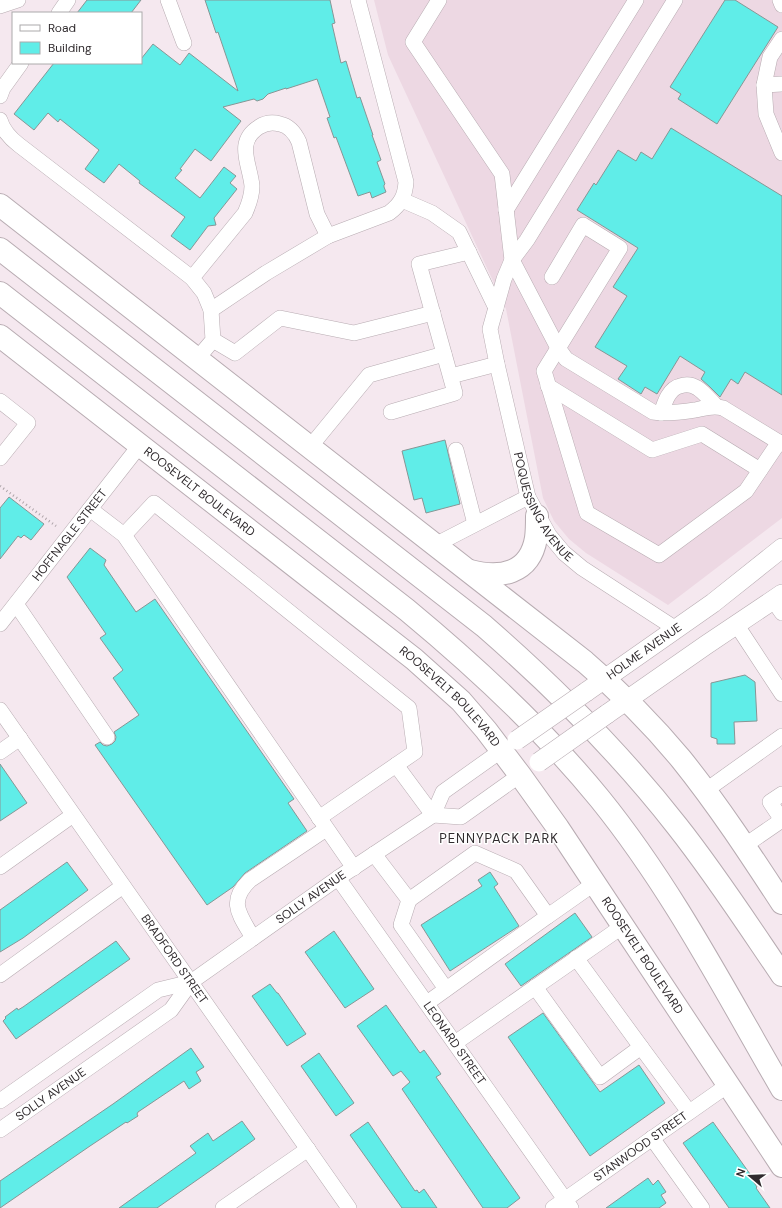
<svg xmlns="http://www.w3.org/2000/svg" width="782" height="1208" font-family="'DM Sans',sans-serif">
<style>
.built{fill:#edd8e3}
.building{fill:#60ede8;stroke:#879695}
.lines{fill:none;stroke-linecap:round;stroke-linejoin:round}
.minor-casing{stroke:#b8acb2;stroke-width:16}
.major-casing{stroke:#b8acb2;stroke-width:20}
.highway-casing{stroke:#b8acb2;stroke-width:24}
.path{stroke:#aea4a9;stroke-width:2.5;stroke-dasharray:1 3;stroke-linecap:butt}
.minor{stroke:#fff;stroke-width:15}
.major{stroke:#fff;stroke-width:19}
.highway{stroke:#fff;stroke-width:22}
.major-bridge-casing{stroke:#b8acb2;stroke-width:20;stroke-linecap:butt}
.major-bridge{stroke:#fff;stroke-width:19}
.labels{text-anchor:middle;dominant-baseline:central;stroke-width:3;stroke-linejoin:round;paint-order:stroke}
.street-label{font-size:12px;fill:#302b2e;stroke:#fff}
.neighbourhood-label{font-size:13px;letter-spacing:1px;fill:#302b2e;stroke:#fff}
</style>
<rect width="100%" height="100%" fill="#f5e8ef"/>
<path class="built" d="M374,0h408v518l-114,87 -82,-52 -17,-14 -15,-18 -11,-23 -37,-189 -118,-254z"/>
<g class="building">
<path d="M87,0h54l-10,13h-54z"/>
<path d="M205,0h125l5,23 -3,1 9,39 5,-2 11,37 3,-1 13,38h-1l9,25 -4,2 8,22 -1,1v2l2,5 -14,6 -2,-6 -12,4 -22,-59 -2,1 -7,-20 3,-1 -13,-38 -31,10v-1l-18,6 -5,5 -6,2 -3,-2 -31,8 18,14 -30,40 -16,-12 -15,20 2,1 -7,8 25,20 24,-31 12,9 -6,7 7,6 -23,29 2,7 -8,1 -18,24 -19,-14 14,-19 -46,-34 1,-2 -21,-17 -15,19 -19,-14 14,-19 -39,-31 -2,3 -10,-9 -14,17 -20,-16 40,-51h87v-4l12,-15 27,21 9,-12 49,38 -20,-59 -2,1z"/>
<path d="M725,0h10l43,27 -61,97 -39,-25 3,-5 -11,-7z"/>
<path d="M671,128l111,68v199l-37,-23 -7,12 -7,-5 -11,18 -10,-10 -9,-8 4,-7 -25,-16 -23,38 -12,-7 -4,7 -23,-15 9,-13 -32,-19 32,-51 -14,-9 25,-39 -61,-38 17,-27 2,2 22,-35 18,11 5,-9 11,7z"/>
<path d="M445,440l15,64 -34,9 -4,-15 -8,2 -12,-49z"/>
<path d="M9,497l35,27 -13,16 -7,-5 -3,3 -3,-2 -18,23v-51z"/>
<path d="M90,548l16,12 -2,5 32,47 19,-13 139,200 -6,4 19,28 -62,42 -12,14 -26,18 -112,-160 5,-3 3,3 4,1 5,-2 3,-3 1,-4 -2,-5 25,-17 -26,-37 10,-8 -23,-32 6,-4 -39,-57z"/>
<path d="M745,675l10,7 2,39 -23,1 1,22h-18v-5l-6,-2v-54z"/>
<path d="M0,764l27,39 -27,18z"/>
<path d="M67,862l21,28 -65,48 -23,14v-42z"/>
<path d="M490,872l8,12 -4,3 25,39 -69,45 -29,-46 61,-39 -4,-6z"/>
<path d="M575,913l17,24 -71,49 -16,-22z"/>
<path d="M334,931l40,58 -29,19 -40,-56z"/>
<path d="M116,941l14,18 -114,80 -13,-18 3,-3 -1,-1 12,-9 1,2 5,-3z"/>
<path d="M270,984l7,9h1l28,41 -19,12 -35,-50z"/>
<path d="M386,1005l34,48 4,-3 17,24 -5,3 84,121 -13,10h-24l-81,-119 8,-7 -9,-11 -8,5 -36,-50z"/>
<path d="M543,1013l57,79 39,-27 26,38 -75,53 -82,-119z"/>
<path d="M191,1048l13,19 -8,5 5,9 -12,8 -5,-8 -46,31 -1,2 1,2 -11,7 -1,-1 -36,24 -90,62v-27l113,-77z"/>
<path d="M319,1053l35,50 -18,13 -35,-50z"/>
<path d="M242,1121l13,18 -38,27 -60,42h-38l77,-55 -6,-7 18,-13 5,8z"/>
<path d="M368,1122l47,69 2,-1 2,3 5,-4 13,19h-35l-52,-73z"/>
<path d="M713,1122l37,52 -1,1 8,12 -1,1 14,20h-41l-46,-65z"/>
<path d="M648,1178l5,7 5,-5 8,12 -5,3 5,8 -7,5h-53z"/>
</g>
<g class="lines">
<g class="minor-casing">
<g id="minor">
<path d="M168,0l16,43"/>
<path d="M439,0l-26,42 89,132 10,86 46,88 8,11 87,53c14,2 28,0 42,-2 10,-2 18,-5 28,-2l59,36"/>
<path id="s1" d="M675,0l-148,240 -15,20 -8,19 -14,50 7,35 31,133 21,38 15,18 18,15 94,61"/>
<path d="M780,0l2,5"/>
<path d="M0,6l18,-6"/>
<path d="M59,13l9,-13"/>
<path d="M782,39l-12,18 -6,28 2,29 16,39"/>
<path d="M764,85l18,-1"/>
<path d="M0,96l3,-8 18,-25"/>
<path d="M0,120c3,11 10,18 19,25l173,133"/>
<path d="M402,200l30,13 27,19 37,76"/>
<path d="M506,210l130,-210"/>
<path d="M552,277l31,-52 37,23 -76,123 43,142 72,42 87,-64 33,-49"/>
<path d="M211,310l55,-37 62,-37"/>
<path d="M213,340l22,13 45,-35 74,15 79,-20"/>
<path d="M197,359l16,-19 -2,-30 -7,-17 -12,-15 53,-65c4,-9 7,-18 7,-27 -2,-22 -17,-44 7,-59 6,-4 14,-5 21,-3 10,2 15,9 19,18l18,72 11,22 61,-23c12,-9 16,-17 17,-31l-48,-182"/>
<path d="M451,376l46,-12"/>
<path d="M548,386l104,64 50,-16 58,36"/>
<path d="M0,401l28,22 -28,35"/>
<path d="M391,412l64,-19 -36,-129 50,-12"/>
<path d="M661,413c2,-5 4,-12 7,-17 3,-5 7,-9 12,-10 16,-6 26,10 36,20"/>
<path d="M310,447l59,-72 75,-21"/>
<path d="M456,450l19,74"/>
<path d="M90,509l34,26 230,333"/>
<path d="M124,535l30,-32 255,205 6,44 -96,66"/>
<path d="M435,545l93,-48"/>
<path d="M773,600l9,13"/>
<path d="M16,604l91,133"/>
<path id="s2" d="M0,624l140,-179"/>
<path d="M736,624l46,70"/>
<path id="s3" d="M0,710l349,498"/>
<path d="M0,752l20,-14"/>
<path d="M396,765l37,50"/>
<path d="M705,791l77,-55"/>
<path d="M782,794l-12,8 12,18"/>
<path d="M433,815l28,2 59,-42"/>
<path d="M744,846l38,-26"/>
<path d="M374,854l35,46 66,-47 41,18 32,45 47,-33"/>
<path d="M0,867l73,-52"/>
<path id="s4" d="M338,878l233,330"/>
<path d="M409,900l-8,25 45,64"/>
<path d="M253,938c-13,-23 -26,-36 -3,-58l76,-51"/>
<path d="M0,975l123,-89"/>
<path d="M535,987l65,90 41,-30 -65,-89"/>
<path d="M427,1003l121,-87"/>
<path d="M455,1043l168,-117"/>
<path d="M641,1047l48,65"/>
<path id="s5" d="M0,1101l158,-111 33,-8 147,-104 95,-63 10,-23 59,-42"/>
<path id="s6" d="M0,1130l171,-120 20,-28"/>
<path d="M652,1138l50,70"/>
<path d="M223,1208l85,-59"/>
<path id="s7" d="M553,1208l175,-123"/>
</g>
</g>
<g class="major-casing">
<g id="major">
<path id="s8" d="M586,692l127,-89 69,-55"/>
<path d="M607,714l99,-69 76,-51"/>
</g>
</g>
<g class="highway-casing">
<g id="highway">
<path d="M0,205l585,457c35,30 67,62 96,97 37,46 69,95 101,144"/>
<path d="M0,249l484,377c70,61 136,127 193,200 38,48 71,99 105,149"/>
<path d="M0,293l407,317c70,58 136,119 193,189 72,89 125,192 182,290"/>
<path id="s9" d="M0,336l414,323 47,42 25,29 34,45 38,53 224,338"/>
<path d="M470,571c30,8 60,3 66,-33 1,-7 1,-14 1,-22"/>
</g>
</g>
<path class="path" d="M0,486l56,40"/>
<use href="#minor" class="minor"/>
<use href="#major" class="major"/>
<use href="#highway" class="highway"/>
<g class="major-bridge-casing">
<g id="major-bridge">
<path d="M517,740l69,-48"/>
<path d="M539,762l68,-48"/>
</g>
</g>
<use href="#major-bridge" class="major-bridge"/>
</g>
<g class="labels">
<g class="street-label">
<text stroke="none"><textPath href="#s9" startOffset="253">ROOSEVELT BOULEVARD</textPath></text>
<text stroke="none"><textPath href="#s1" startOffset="567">POQUESSING AVENUE</textPath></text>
<text stroke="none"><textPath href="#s2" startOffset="113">HOFFNAGLE STREET</textPath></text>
<text stroke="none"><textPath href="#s8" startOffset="71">HOLME AVENUE</textPath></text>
<text stroke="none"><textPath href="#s9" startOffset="577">ROOSEVELT BOULEVARD</textPath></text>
<text stroke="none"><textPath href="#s5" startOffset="374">SOLLY AVENUE</textPath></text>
<text stroke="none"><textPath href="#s9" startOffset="901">ROOSEVELT BOULEVARD</textPath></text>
<text stroke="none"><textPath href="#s3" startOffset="304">BRADFORD STREET</textPath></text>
<text stroke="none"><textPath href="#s4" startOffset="202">LEONARD STREET</textPath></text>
<text stroke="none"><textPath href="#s6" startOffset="62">SOLLY AVENUE</textPath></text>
<text stroke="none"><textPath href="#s7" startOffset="107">STANWOOD STREET</textPath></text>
</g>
<g class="neighbourhood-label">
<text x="499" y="838">PENNYPACK PARK</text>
</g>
</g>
<rect x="12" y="12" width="130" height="52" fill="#ffffff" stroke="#acaaab"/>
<rect x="20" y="25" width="20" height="6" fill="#ffffff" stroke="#acaaab"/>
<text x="48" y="32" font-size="12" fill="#302b2e">Road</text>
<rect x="20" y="42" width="20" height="12" fill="#60ede8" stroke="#acaaab"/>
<text x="48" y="52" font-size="12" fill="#302b2e">Building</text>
<g transform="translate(750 1176) rotate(289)" stroke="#ffffff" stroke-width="3" paint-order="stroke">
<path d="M0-3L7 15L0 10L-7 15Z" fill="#302b2e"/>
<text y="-6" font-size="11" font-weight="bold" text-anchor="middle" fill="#302b2e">N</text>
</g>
</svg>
